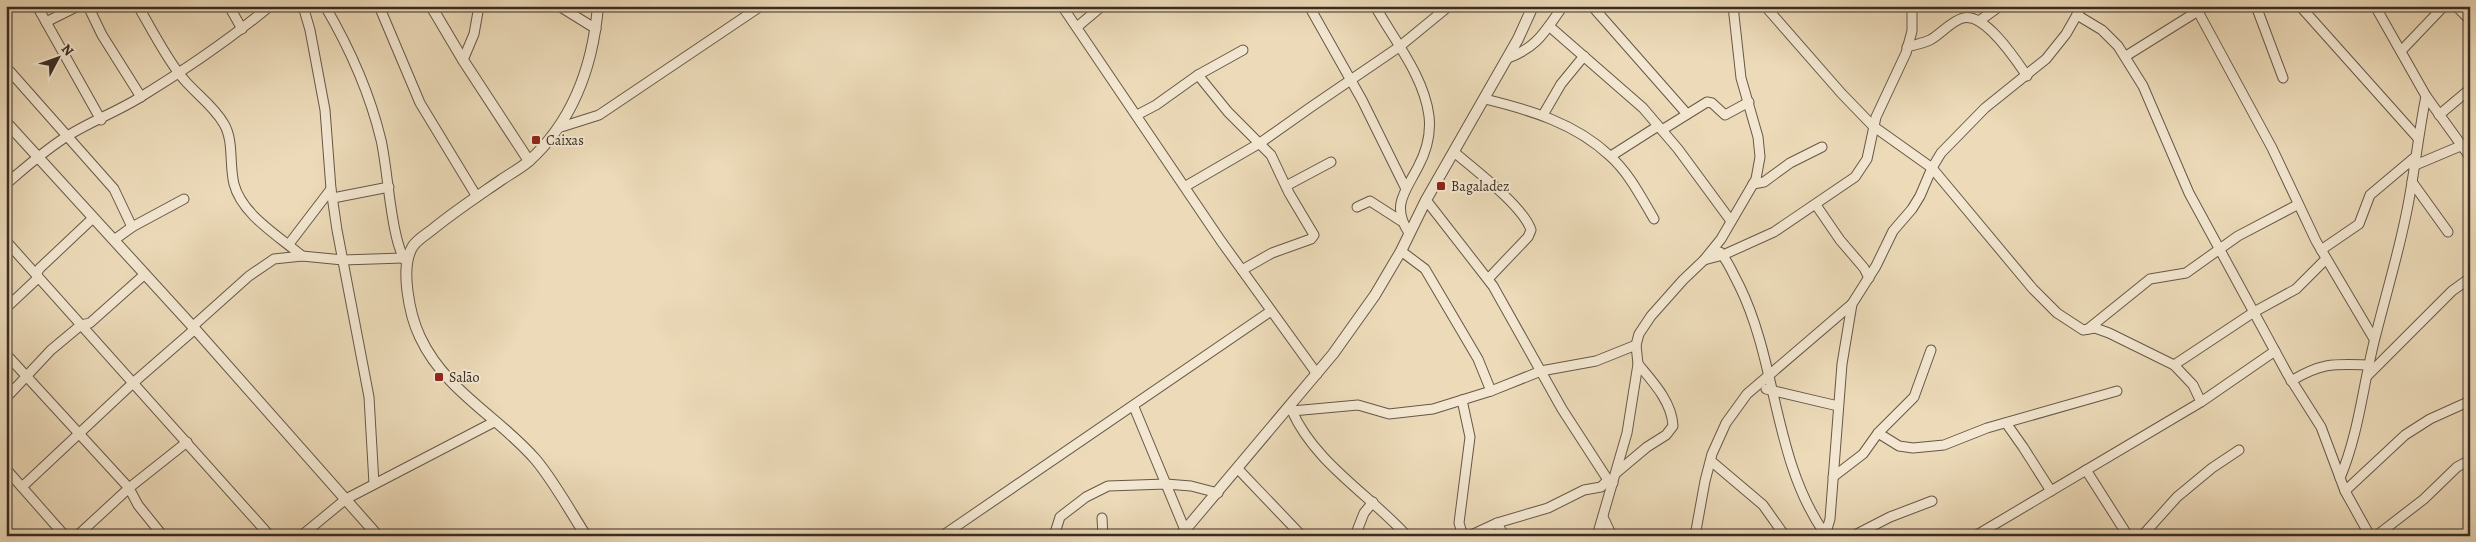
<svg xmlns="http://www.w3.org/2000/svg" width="2476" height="542" font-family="Alegreya,serif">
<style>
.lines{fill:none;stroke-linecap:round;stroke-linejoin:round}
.minor-casing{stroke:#665848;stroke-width:11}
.tertiary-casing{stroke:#665848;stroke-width:12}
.minor{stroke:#f3e7d1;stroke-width:9}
.tertiary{stroke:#f3e7d1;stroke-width:10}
.poi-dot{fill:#8f2418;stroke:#f3e7d1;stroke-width:2}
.labels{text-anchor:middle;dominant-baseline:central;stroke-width:4;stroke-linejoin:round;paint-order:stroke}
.poi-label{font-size:14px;fill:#392c23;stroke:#f3e7d1;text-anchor:start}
</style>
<rect width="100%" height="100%" fill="#ecdab8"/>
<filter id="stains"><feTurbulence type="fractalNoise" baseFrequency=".004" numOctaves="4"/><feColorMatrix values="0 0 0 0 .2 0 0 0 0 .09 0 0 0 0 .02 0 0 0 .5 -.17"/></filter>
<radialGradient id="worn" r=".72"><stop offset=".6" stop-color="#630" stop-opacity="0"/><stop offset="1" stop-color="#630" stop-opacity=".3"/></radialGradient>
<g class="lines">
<g class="minor-casing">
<g id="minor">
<path d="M37,6l64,114"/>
<path d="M88,6l14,29 39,62"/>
<path d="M138,6c13,22 25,46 40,66 13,19 34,31 46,52 10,17 5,40 10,60 8,31 45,52 68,72"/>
<path d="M229,6l13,23"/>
<path d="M303,6l7,24 15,80 6,79 6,41 32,167 5,87"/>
<path d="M325,6c24,41 45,88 56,134 7,29 10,104 26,123"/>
<path d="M379,6l41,97 57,94"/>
<path d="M559,6l37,23"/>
<path d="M1062,6l159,235 96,133"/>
<path d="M1309,6l53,94 43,87"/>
<path d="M1375,6c19,34 49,70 54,110 2,17 -3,36 -11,51 -13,25 -27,39 -9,66"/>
<path d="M1592,6l95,108"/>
<path d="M1765,6l77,88 31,32 59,42 101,121 24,24 26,17 12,-2 14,5 65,32 19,20 8,17"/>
<path d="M2195,6l77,142 44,93 58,98"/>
<path d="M2256,6l27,72"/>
<path d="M2300,6l117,131"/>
<path d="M2375,6l51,90 44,61"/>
<path d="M2456,6l14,14"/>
<path d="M6,7l3,-1"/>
<path d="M2077,15l25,15 16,16 25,40 46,107 99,182 33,52 24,64 25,45"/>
<path d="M1979,21l21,-15"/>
<path d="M46,22l32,-16"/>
<path d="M1549,26l94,82 35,41 53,72"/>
<path d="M1077,27l25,-21"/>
<path d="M1907,47c8,-2 16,-4 23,-7 11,-6 21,-19 33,-22 22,-6 53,42 64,58"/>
<path d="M2401,51l43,-45"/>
<path d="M2126,56l80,-50"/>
<path d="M1508,58c30,-11 37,-27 55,-52"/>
<path d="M463,60l11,-26 5,-28"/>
<path d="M6,67l108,122 18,38 -18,13"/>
<path d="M1198,75l30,37 43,43 18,38 25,42 -3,4 -39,14 -30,17"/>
<path d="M1485,99c45,11 90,24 125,57 19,17 31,41 44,63"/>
<path d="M1137,115l19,-10 42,-30 45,-25"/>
<path d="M1543,115l18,-31 23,-28"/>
<path d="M2439,115l31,-26"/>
<path d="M558,128l41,-13 162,-109"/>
<path d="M1662,130l45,-28 5,1 13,12 24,-13"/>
<path d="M1454,152c20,17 69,54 77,78l-3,7 -40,42"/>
<path d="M1611,156l47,-30"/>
<path d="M2413,166l57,-24"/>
<path d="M2412,182l36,50"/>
<path d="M6,184c20,-17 40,-35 63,-49 23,-14 47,-23 70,-37 46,-28 90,-58 131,-92"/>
<path d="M1753,184l11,-2 26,-19 32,-16"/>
<path d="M1186,186l74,-43 51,-36 88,-60 50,-41"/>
<path d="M1286,186l45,-24"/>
<path d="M333,198l56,-11"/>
<path d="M1426,200l67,86 69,123 46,71 5,3"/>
<path d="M1816,205l24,35 24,28 5,10"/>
<path d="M1357,207l13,-6 31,20"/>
<path d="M132,227l52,-28"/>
<path d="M6,241l264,295"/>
<path d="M289,244l42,-55"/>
<path d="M2321,250l38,-26 11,-29 44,-37"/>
<path d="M1401,251l24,18 53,90 13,32"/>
<path d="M1720,252c8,9 13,22 19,33 39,79 34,175 86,249"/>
<path d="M1704,260l19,-5 51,-23 81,-55 12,-18 9,-42 30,-64 6,-22v-25"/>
<path d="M6,308l32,-30 -1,-6 3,-4 53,-50"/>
<path d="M192,327l57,-51 25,-17 28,-3 41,4 60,-2"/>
<path d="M2088,329l62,-50 36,-6 52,-37 59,-31"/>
<path d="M6,354l123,134 9,17 25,31"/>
<path d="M2174,365l80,-53 42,-23 30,-30"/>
<path d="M2368,375l84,-84 18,-13"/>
<path d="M2291,381c32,-19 43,-17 78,-16"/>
<path d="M1766,389l72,17"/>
<path d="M6,398l45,-48 30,-25 9,-2 55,-49"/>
<path d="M1462,400l8,37 -11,86 4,13"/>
<path d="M1134,407l51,123"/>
<path d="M1289,409l3,2 66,-6 31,9 44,-5 58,-18 50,-20 55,-10 40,-16"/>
<path d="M1292,411c23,52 78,84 115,125"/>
<path d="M2006,423l17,24 28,44"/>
<path d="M1878,433l21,13 14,2 31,-3 43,-17 130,-37"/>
<path d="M1711,461l52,44 22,31"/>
<path d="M6,469l59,67"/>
<path d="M1238,469l64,67"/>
<path d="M2086,470l42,66"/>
<path d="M1616,473l31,-26 19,-12 7,-9c-1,-24 -20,-44 -35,-62"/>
<path d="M1833,477l30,-23 15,-21 36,-36 17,-47"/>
<path d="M2340,478c19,-45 23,-93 35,-140 13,-52 29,-103 37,-156 5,-30 8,-56 14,-86"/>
<path d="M22,487l111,-104 62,-54"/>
<path d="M2345,491l60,-56 25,-16 40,-18"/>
<path d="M1603,517l9,19"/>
<path d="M1102,518l1,18"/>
<path d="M1497,523l7,13"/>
<path d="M77,536l52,-48 58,-46"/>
<path d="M301,536l45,-37 148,-77"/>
<path d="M942,536l329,-225"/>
<path d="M1054,536l6,-19 26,-20 22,-11 58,-2 25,2 27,7"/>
<path d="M1355,536l9,-23 9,-11"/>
<path d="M1469,536l28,-13 51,-15 36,-18 17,-3 7,-7"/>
<path d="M1597,536l30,-103 11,-69 -2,-19 3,-11 12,-18 32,-36 21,-20 17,-21 35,-60 4,-22 -2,-20 -17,-59 -8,-72"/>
<path d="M1695,536l10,-55 7,-27 14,-31 21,-29 105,-90"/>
<path d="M1825,536l5,-17 12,-155 10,-60 24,-38 17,-35 19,-22 8,-13 12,-28 9,-15 44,-45 61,-49 20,-25 16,-28"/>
<path d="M1853,536l37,-19 42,-16"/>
<path d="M1975,536l226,-134 74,-51"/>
<path d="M2142,536l35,-39 35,-29 27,-18"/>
<path d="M2376,536l48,-37 33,-32 13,-7"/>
</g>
</g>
<g class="tertiary-casing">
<g id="tertiary">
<path d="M431,6l32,54 66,101"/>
<path d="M6,122l189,207 183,207"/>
<path d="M586,536c-16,-25 -31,-53 -50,-76 -37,-43 -91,-69 -116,-123 -10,-21 -21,-70 -7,-91 5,-7 14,-12 20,-17 22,-18 45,-33 68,-49 9,-6 20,-12 28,-19 44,-40 64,-96 69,-155"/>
<path d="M1180,536l153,-182 42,-59 26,-44 25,-51 92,-161 15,-33"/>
</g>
</g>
<use href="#minor" class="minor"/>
<use href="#tertiary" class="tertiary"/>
</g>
<g class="poi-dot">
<rect x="531" y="135" width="10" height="10" rx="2.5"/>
<rect x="1436" y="181" width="10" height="10" rx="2.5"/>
<rect x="434" y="372" width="10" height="10" rx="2.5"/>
</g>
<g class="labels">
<g class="poi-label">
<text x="546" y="140">Caixas</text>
<text x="1451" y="186">Bagaladez</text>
<text x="449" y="377">Salão</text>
</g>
</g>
<rect width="2476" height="542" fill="none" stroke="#ecdab8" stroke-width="25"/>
<rect x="8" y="8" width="2461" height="527" fill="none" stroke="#392c23" stroke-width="2.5"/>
<rect x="12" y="12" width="2451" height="517" fill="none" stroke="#392c23"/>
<g transform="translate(58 58) rotate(49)" stroke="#f3e7d1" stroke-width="4" paint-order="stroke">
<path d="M0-4L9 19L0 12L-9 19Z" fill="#392c23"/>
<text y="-8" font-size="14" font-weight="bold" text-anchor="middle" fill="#392c23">N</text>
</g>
<rect width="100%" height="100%" filter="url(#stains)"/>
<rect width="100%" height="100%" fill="url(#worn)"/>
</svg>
